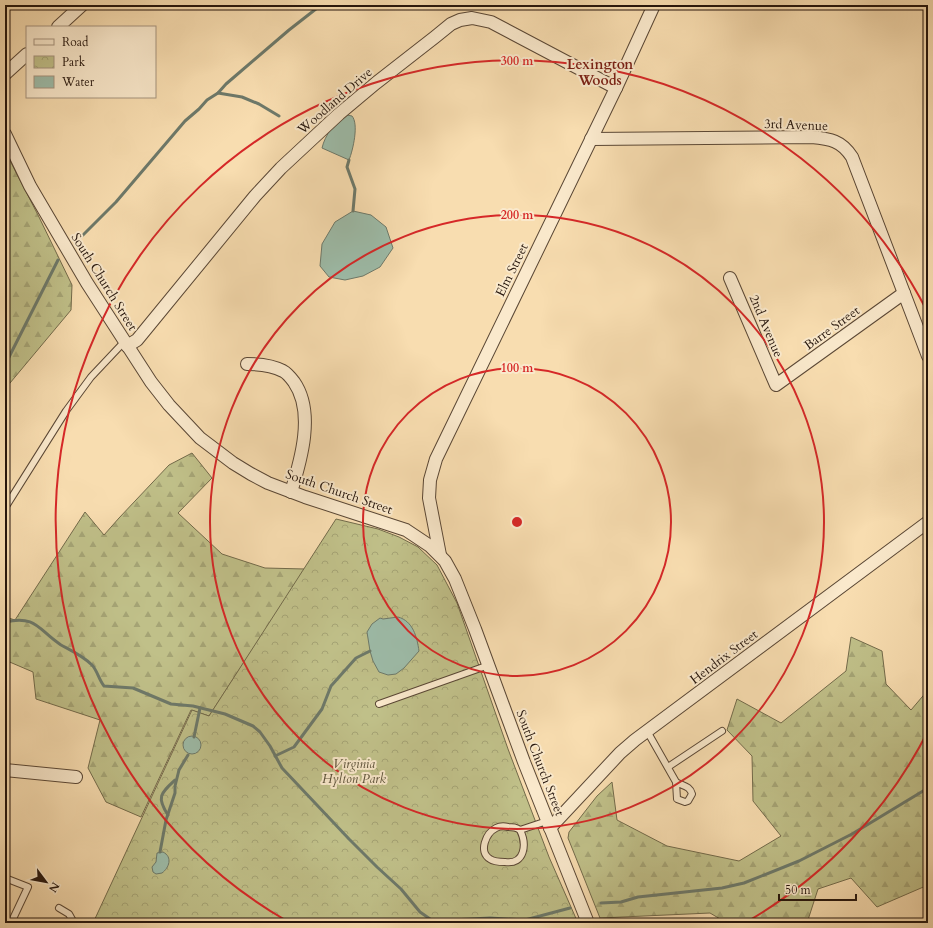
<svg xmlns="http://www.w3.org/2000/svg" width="933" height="928" font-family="Cardo,serif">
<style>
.forest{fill:url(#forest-firs);stroke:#726a4a}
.park{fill:url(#park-crowns);stroke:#726a4a}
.water{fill:#9dbca9;stroke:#6d796a}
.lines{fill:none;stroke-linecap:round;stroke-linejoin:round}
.stream{stroke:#6d796a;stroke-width:3}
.service-casing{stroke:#5a4735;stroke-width:8}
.minor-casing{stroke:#5a4735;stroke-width:14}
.service{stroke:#fae9cc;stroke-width:6}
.minor{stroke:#fae9cc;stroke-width:12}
.ring{fill:none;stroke:#d62828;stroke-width:2}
.labels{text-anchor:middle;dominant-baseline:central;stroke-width:4;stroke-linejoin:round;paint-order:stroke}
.street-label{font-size:13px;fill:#25150c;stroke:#fae9cc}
.park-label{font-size:13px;font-style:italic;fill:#5b5138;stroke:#fae9cc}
.neighbourhood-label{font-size:14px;font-weight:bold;fill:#7a1f14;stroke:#fae9cc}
.centre{fill:#d62828;stroke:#fae9cc;stroke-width:2}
.ring-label{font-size:12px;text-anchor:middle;font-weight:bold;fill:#d62828;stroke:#fae9cc;stroke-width:4;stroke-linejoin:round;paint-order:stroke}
</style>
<defs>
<pattern id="forest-firs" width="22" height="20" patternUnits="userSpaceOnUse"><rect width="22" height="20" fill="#c0c089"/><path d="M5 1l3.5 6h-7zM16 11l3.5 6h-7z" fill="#a5a475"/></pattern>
<pattern id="park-crowns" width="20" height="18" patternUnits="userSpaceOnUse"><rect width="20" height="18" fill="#c0c089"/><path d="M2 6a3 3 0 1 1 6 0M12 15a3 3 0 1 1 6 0" fill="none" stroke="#a5a475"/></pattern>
</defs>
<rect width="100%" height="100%" fill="#f8ddb0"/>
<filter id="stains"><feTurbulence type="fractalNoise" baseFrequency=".005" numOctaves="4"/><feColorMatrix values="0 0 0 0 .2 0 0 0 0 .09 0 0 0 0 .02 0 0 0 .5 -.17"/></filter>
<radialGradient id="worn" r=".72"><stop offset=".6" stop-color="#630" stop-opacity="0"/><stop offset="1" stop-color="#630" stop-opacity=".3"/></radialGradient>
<g class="forest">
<path d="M5,151l33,64 34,70 -1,25 -66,79z"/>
<path d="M192,453l20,25 -34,35 44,41 43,14 40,1 -96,147 -18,-6 -50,107 -35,-15 -18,-34 12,-48 -64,-21 -3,-27 -28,-12v-43l10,3 70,-108 19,23 15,-17 50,-53z"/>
<path d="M851,637l31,14 4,33 25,26 17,-20v195l-51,22 -26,-29 -33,11 -11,34h-80l-17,-10 -110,5 -32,-80 1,-6 28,-36 15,-14 5,38 50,26 72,15 42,-25 -28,-35 -1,-45 -25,-26 10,-31 44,24 65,-52z"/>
</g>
<path class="park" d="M336,519l42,10 21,8 19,10 19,18 20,38 51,146 41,108 29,66h-485l99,-213 17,6z"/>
<g class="water">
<path d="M347,115l5,1c7,8 1,34 -3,44l-27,-12c3,-13 13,-27 25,-33z"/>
<path d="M353,211l18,4 15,12 7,21 -13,19 -17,9 -18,4 -16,-3 -9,-11 2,-22 13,-22z"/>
<path d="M398,617c15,4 19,20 21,34l-15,17 -8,6 -8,1 -9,-3 -6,-11 -3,-10 -3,-19 5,-8 8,-6 3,1z"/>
<circle cx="192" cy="745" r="9"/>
<path d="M163,852c10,5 6,16 -1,21l-6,1 -3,-2 -1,-5 4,-5 1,-9z"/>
</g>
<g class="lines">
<g class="stream">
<path d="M218,93l24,4 17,7 20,12"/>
<path d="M349,160l-2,7 8,22 -2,22"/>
<path d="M78,240l38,-38 69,-81 14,-12 8,-9 11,-7 8,-9 63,-54 32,-25"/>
<path d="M5,365l53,-105"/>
<path d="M5,622c32,-7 33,8 56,23 11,6 22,11 31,20 5,5 7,15 12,21l29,2 38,16 22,2 32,8 28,12 7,6 10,14 12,22 67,71 28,28 24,22 19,23 13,9 57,-3 35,2 45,-12"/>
<path d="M194,737l6,-29"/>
<path d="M275,756l19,-9 28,-38 9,-23 25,-28 14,-7"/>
<path d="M168,815c-12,-18 -7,-22 7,-35"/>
<path d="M160,852l6,-32 9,-27v-7l4,-16 9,-15"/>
<path d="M601,903l20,-1 17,-5 84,-9 22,-5 55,-22 53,-27 76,-46"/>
</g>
<g class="service-casing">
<g id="service">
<path d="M5,508l61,-97 25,-34 33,-35"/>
<path d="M379,704l110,-39"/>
<path d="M647,731l29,51 1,17 8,3 3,-1 4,-7c-2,-8 -9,-8 -16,-12"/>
<path d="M668,767l54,-36"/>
<path d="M520,830c7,14 5,35 -15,32 -5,0 -11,0 -15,-3 -12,-7 -4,-26 6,-31 4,-2 8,-2 12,-1 5,0 8,0 12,3l27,-9"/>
<path d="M5,878l23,9 -17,36"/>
<path d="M59,908l10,6 5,9"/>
</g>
</g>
<g class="minor-casing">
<g id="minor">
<path d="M58,27l24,-22"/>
<path d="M5,74l22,-20"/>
<path d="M5,134l25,52 57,97 64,99 18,23 31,33 33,25 18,11 17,9 37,14 101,33 24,16 15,15 10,18 20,50 49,133 64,161"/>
<path d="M591,139l220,-2c19,2 30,3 41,20l76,199"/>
<path d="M730,278l46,107 128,-92"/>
<path d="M127,346l10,-6 118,-144 26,-28 58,-54 37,-31 59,-46 16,-13 9,-4 12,-2 19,4 125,66"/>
<path d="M247,364c13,0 25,1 36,7 4,2 8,7 11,11 21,30 7,78 -3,110"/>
<path d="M440,555l-11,-57 1,-18 6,-21 180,-371 38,-83"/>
<path d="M5,770l71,7"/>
<path d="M550,828l70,-75 15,-13 293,-218"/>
</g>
</g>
<use href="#service" class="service"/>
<use href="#minor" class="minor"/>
</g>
<g class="ring">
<circle cx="517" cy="522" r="154"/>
<circle cx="517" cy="522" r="307"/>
<path d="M928 731A461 461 0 0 1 748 921M287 921A461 461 0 1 1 928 313"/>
</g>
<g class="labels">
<g class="street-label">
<text transform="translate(335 101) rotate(-41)">Woodland Drive</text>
<text transform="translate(796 125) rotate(2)">3rd Avenue</text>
<text transform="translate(512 270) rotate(-64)">Elm Street</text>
<text transform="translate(104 282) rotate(58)">South Church Street</text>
<text transform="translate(766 326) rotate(67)">2nd Avenue</text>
<text transform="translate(832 328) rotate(-36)">Barre Street</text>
<text transform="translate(339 492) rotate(19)">South Church Street</text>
<text transform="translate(724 657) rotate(-37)">Hendrix Street</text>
<text transform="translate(540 763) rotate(69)">South Church Street</text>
</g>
<g class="park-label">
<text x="354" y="764">Virginia<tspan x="354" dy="15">Hylton Park</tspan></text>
</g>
<g class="neighbourhood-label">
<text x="600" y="64">Lexington<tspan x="600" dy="16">Woods</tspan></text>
</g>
</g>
<circle cx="517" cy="522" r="6" class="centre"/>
<g class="ring-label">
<text x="517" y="65">300 m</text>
<text x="517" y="219">200 m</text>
<text x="517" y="372">100 m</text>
</g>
<rect width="933" height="928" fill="none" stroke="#f8ddb0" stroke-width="20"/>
<rect x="6" y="6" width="921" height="916" fill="none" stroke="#25150c" stroke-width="2"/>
<rect x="10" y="10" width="913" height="908" fill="none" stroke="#25150c"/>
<rect x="26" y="26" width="130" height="72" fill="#fae9cc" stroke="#a5947f"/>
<rect x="34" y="39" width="20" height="6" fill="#fae9cc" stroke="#a5947f"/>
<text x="62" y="46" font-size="12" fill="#25150c">Road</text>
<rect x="34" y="56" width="20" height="12" fill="url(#park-crowns)" stroke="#a5947f"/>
<text x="62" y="66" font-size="12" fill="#25150c">Park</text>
<rect x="34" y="76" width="20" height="12" fill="#9dbca9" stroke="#a5947f"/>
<text x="62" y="86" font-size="12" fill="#25150c">Water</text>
<g transform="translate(46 882) rotate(122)" stroke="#fae9cc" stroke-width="3" paint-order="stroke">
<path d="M0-3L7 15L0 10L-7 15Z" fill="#25150c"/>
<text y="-6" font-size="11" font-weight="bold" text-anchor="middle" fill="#25150c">N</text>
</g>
<path d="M779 894v6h77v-6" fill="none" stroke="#25150c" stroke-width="2"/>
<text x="785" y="894" font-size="12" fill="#25150c" stroke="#fae9cc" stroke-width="3" paint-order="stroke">50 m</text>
<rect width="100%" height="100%" filter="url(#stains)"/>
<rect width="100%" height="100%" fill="url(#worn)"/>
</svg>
